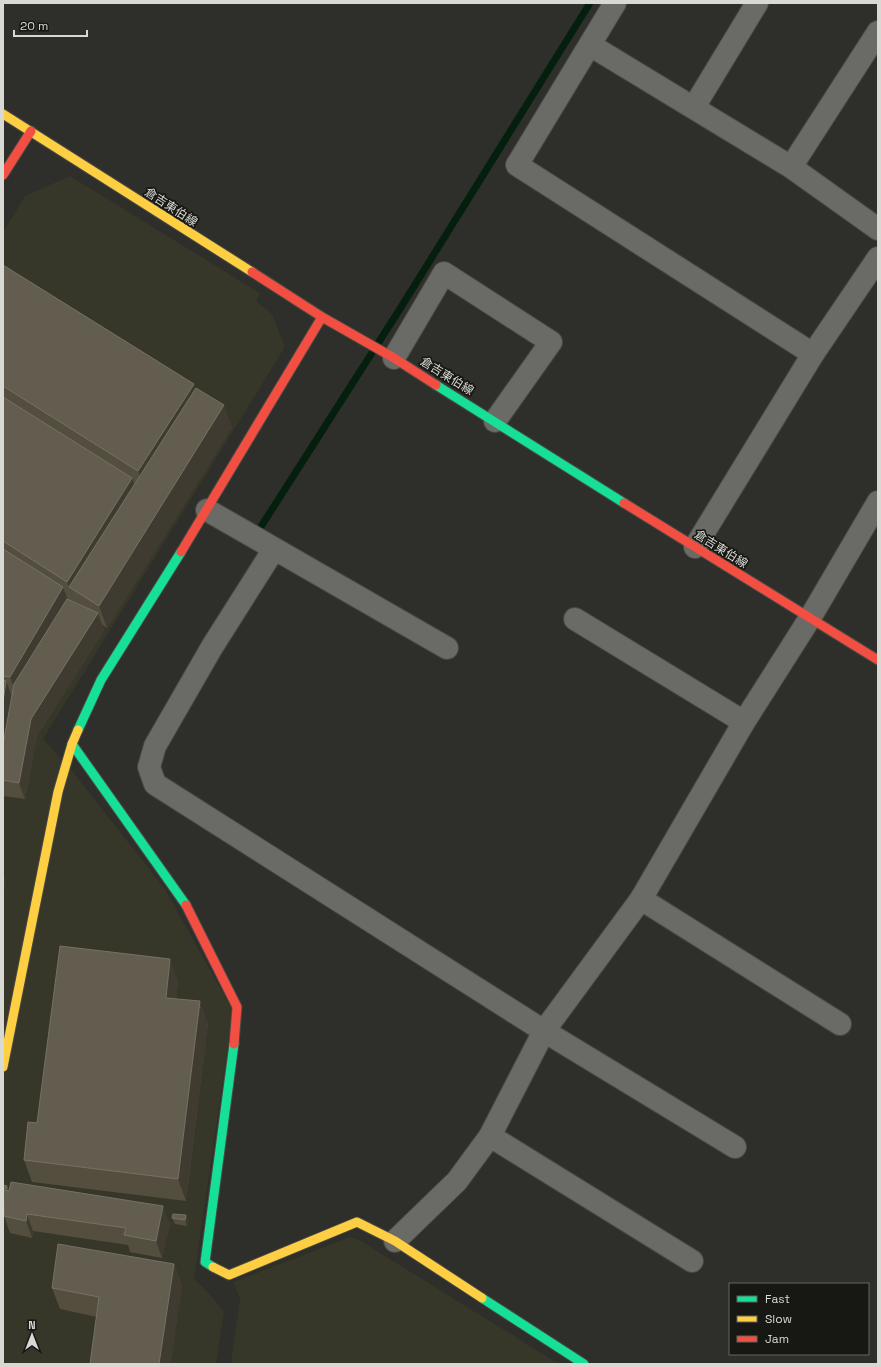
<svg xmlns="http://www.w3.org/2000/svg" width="881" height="1367" font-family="'Space Grotesk','Noto Sans JP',sans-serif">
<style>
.built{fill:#363629}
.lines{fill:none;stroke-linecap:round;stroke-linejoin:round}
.stream{stroke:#041f0d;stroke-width:7}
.street-casing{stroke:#494945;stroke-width:24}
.fast-casing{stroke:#494945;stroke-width:11}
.slow-casing{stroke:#494945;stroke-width:11}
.jam-casing{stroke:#494945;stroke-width:11}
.street{stroke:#6a6a66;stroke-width:22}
.fast{stroke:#16e098;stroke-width:9}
.slow{stroke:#ffcf43;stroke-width:9}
.jam{stroke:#f24e42;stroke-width:9}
.wall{fill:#544e3f}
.shaded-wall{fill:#3f3b30}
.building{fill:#625d4f;stroke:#757164}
.labels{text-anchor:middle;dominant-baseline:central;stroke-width:3.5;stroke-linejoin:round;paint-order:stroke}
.street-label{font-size:12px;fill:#d9d9d4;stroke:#171714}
</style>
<rect width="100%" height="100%" fill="#2e2e2a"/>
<g class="built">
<path d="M70,176l190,117 -4,8 16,13 13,33 -242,392 30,33 92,117 68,122 -39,268 12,11 18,22 -8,52h-213v-1132l22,-36z"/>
<path d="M350,1237l11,4 198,123h-328l9,-65 -7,-17z"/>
</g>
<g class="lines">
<path class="stream" d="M262,525l136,-213 192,-309"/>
<g class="street-casing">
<g id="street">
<path d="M615,3l-98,162 296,189"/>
<path d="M590,45l201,122 87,62"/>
<path d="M694,107l63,-104"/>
<path d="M791,167l87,-135"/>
<path d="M394,358l50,-85 107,69 -56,79"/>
<path d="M207,510l240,138"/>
<path d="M695,547l118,-193 65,-96"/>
<path d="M274,549l-62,98 -57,99 -6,21 6,17 389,247 191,116"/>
<path d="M575,619l169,103"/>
<path d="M641,899l199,125"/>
<path d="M490,1136l202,125"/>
<path d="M395,1241l62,-60 33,-45 54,-105 97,-132 103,-177 66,-104 68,-116"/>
</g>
</g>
<g class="fast-casing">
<g id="fast">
<path d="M436,385l188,118"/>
<path d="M78,730l23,-50 80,-128"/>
<path d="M72,744l114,161"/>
<path d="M213,1267l-8,-5 29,-218"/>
<path d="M482,1298l102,66"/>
</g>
</g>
<g class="slow-casing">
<g id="slow">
<path d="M3,114l249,158"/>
<path d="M3,1067l55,-275 14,-48 6,-14"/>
<path d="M213,1267l16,8 128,-53 38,19 87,57"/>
</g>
</g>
<g class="jam-casing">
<g id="jam">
<path d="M3,175l28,-44"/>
<path d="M252,272l70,45 72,41 42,27"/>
<path d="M624,503l254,157"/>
<path d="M181,552l141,-235"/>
<path d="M186,905l51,102 -3,37"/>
</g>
</g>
<use href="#street" class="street"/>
<use href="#fast" class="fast"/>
<use href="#slow" class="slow"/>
<use href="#jam" class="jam"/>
</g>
<g class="wall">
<path d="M3,265l193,124 36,38 -125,201 -6,-4 3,6 -67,106 -12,63 -22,-3z"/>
<path d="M178,981l-2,18 32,24 -22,178 -154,-19 -8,-22 13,-37z"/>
<path d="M3,1185l4,1 2,5 161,32 -8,35 -32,-6 -2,-7 -95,-14 -1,7 -22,-5 -6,-17v-4l-1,-3z"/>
<path d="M186,1215l2,6 -1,5 -12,-2 -3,-6z"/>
<path d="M174,1264l8,22 -12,78h-80l7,-47 -37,-8 -8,-21z"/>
</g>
<g class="shaded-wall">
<path d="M194,384l8,21 -56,88 -8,-22z"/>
<path d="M224,405l8,22 -125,201 -8,-22z"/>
<path d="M132,478l8,21 -71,88 6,17 -8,-22z"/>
<path d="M63,587l8,21 -53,91 -8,-22z"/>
<path d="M98,613l6,17 -67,106 -12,63 -6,-16 12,-64z"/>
<path d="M6,681l8,21 -11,71v-71z"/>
<path d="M3,873l3,7 -3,19z"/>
<path d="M170,959l8,22 -4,38 -8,-21z"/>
<path d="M200,1001l8,22 -22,178 -8,-22z"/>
<path d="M163,1206l7,17 -8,35 -6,-17z"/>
<path d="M27,1214l6,17 -1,7 -6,-17z"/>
<path d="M186,1215l2,6 -1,5 -2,-6z"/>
<path d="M174,1264l8,22 -12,78h-11z"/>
</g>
<g class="building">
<path d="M3,265l191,119 -56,87 -135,-85z"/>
<path d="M196,388l28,17 -125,201 -30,-19z"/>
<path d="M3,397l129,81 -65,104 -64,-41z"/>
<path d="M3,549l60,38 -53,90 -7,-1z"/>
<path d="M67,599l31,14 -67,106 -12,64 -16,-3v-35l11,-61z"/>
<path d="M3,680l3,1 -3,21z"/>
<path d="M60,946l110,13 -4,39 34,3 -22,178 -154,-19 4,-38 9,1z"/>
<path d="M11,1182l152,24 -7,35 -32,-6 2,-7 -99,-14 -1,7 -22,-5v-15h-1v-11l6,1z"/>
<path d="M3,1185l4,1 -1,3h-3z"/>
<path d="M173,1214l13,1 -1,5 -13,-2z"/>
<path d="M58,1244l116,20 -15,100h-69l9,-67 -47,-9z"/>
</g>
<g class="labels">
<g class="street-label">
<text transform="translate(171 207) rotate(33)">倉吉東伯線</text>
<text transform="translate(447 376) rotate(32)">倉吉東伯線</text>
<text transform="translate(721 549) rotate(32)">倉吉東伯線</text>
</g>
</g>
<rect width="881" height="1367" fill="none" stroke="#d9d9d4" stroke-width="8"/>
<rect x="729" y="1283" width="140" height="72" fill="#171714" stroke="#656561"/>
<rect x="737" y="1296" width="20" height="6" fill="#16e098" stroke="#656561"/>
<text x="765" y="1303" font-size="12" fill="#d9d9d4">Fast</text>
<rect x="737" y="1316" width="20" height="6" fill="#ffcf43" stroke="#656561"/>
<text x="765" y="1323" font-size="12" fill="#d9d9d4">Slow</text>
<rect x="737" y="1336" width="20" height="6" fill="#f24e42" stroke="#656561"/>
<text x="765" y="1343" font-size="12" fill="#d9d9d4">Jam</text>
<g transform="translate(32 1335)" stroke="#171714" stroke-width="3" paint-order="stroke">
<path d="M0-3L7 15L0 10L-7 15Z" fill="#d9d9d4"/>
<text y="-6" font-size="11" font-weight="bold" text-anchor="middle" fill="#d9d9d4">N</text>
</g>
<path d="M14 30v6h73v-6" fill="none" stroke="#d9d9d4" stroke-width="2"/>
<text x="20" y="30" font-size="12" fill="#d9d9d4" stroke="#171714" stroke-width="3" paint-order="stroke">20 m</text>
</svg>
